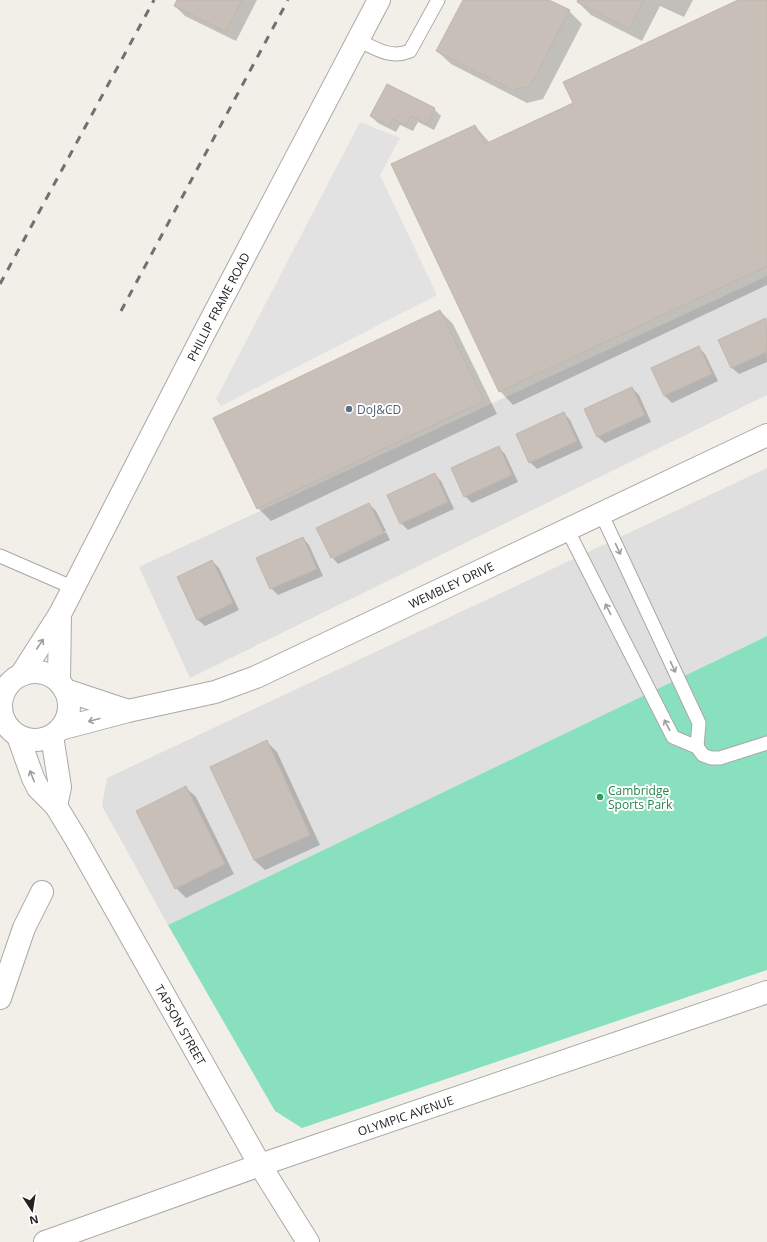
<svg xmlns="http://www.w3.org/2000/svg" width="767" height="1242" font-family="'Open Sans',sans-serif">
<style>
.residential{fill:#e0dfdf}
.pitch{fill:#88e0be}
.parking{fill:#e2e2e2}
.shadow{fill:#0003}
.building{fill:#c7bfb8;stroke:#c4b6ab}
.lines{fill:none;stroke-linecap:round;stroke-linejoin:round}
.service-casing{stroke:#a9a9a9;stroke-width:15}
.minor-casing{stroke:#a9a9a9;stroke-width:24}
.tertiary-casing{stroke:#a9a9a9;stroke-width:24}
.service{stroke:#fff;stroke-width:13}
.minor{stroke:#fff;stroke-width:22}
.tertiary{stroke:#fff;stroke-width:22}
.rail{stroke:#707070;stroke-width:3;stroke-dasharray:8 8;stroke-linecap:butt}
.oneway{stroke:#9c9c9c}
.service-dot{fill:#5c6f8a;stroke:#fff;stroke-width:1.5}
.leisure-dot{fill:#2e9e5b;stroke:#fff;stroke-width:1.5}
.labels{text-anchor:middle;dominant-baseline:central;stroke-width:4;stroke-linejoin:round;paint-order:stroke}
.street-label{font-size:12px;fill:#222;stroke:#fff}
.service-label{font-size:12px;fill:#4e5e75;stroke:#fff;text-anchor:start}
.leisure-label{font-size:12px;fill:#27864d;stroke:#fff;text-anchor:start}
</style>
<rect width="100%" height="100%" fill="#f2efe9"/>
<g class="residential">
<path d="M767,276v119l-577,283 -51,-111z"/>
<path d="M767,468v168l-599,289 -66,-119 5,-28z"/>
</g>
<path class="pitch" d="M767,636v334l-465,158 -27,-17 -107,-186z"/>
<path class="parking" d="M360,122l40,16 -20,37 57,120 -216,111 -5,-7z"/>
<g class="shadow">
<path d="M178,0h79l-21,41 -51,-25 -10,-10z"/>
<path d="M464,0h83l22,11 13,13 -39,75 -16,4 -76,-39 -14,-13z"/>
<path d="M579,0h114l-9,17 -24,-11 -18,35 -51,-26 -13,-13z"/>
<path d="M740,0h27v285l-254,120 -13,-14 -25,-265 15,17 84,-39z"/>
<path d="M434,109l7,7 -7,14 -16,-8 -5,9 -13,-6 -4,7 -18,-9 -7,-7z"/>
<path d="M440,311l13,13 44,90 -226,107 -13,-13z"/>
<path d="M766,319l1,43 -28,12 -7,-6 -12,-28z"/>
<path d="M698,347l7,7 13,27 -46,22 -7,-7 -13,-28z"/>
<path d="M632,388l7,7 12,27 -46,21 -7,-6 -12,-28z"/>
<path d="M564,413l6,7 13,28 -46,21 -7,-7z"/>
<path d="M499,448l6,6 13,28 -46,21 -7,-7z"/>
<path d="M435,475l6,6 13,28 -46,21 -7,-7z"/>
<path d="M369,504l7,7 10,20 -53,24v3l53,-26 4,8 -52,24 -6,-7z"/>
<path d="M303,538l6,7 14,31 -45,19 -7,-7z"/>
<path d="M212,561l7,7 20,42 -34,16 -7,-6 -20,-42z"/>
<path d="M267,742l10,10 43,93 -55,25 -11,-10 -42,-93z"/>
<path d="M185,787l11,10 38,77 -48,24 -10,-10z"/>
</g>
<g class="building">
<path d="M177,0h65l-16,32 -52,-26z"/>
<path d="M463,0h86l21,10 -40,76 -17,4 -77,-39z"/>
<path d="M578,0h66l-15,29 -52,-27z"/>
<path d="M738,0h29v266l-268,126 -108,-228 84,-39 10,19 88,-41 -10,-21z"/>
<path d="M387,84l48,24 -8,16 -16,-8 -5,9 -13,-6 -4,7 -19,-10z"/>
<path d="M440,310l44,91 -227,108 -44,-91z"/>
<path d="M766,318l1,34 -36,16 -13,-28z"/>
<path d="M699,346l13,28 -48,22 -13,-28z"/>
<path d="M632,387l13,28 -48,22 -13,-28z"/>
<path d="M564,412l13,29 -48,22 -13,-29z"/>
<path d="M499,446l13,29 -48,22 -13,-29z"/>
<path d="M435,473l13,29 -48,22 -13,-29z"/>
<path d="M369,503l15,30 -53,25 -15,-30z"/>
<path d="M303,537l14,32 -47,20 -14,-31z"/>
<path d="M212,560l21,43 -36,17 -20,-43z"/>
<path d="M267,740l43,95 -56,25 -44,-93z"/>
<path d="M186,786l39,78 -50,25 -39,-78z"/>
</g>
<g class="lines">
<g class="service-casing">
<g id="service">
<path d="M358,40c18,9 33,19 52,11l28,-51"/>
<path d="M601,513l98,210 -2,24"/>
<path d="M567,529l106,208 24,10 6,8 8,3h9l47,-15"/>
<path d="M0,556l74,32"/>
</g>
</g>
<g class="minor-casing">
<g id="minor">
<path d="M65,690l63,21"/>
<path id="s1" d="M60,729l68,-18 87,-19 41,-15 511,-242"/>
<path d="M0,998l24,-70 18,-36"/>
<path id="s2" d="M45,1242l215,-77 507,-173"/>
</g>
</g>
<g class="tertiary-casing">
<g id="tertiary">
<circle cx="35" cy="706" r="34"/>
<path id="s3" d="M21,675l39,-61 143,-279 176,-335"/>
<path d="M59,681l1,-67"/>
<path id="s4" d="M18,736l15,42 5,10 18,18 20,33 184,326 48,77"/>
<path d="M52,736l8,51 -4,19"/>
</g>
</g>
<use href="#service" class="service"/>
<use href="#minor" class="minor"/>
<use href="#tertiary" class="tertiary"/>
<g class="rail">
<path d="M0,284l154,-284"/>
<path d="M121,311l167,-311"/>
</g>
</g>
<defs><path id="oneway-shaft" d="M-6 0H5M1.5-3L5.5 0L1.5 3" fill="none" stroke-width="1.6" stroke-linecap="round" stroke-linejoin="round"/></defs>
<g class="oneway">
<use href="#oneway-shaft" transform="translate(618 549) rotate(65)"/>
<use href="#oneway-shaft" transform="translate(608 609) rotate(-117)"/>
<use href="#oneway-shaft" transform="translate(40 644) rotate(-56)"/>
<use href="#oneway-shaft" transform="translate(673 667) rotate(65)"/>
<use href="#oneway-shaft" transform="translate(94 720) rotate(165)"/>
<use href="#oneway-shaft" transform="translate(667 725) rotate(-117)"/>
<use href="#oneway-shaft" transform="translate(32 776) rotate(-112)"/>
</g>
<circle class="service-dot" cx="349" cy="409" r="4"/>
<circle class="leisure-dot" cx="600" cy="797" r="4"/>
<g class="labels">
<g class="street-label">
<text stroke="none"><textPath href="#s3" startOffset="418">PHILLIP FRAME ROAD</textPath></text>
<text stroke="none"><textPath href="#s1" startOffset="419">WEMBLEY DRIVE</textPath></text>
<text stroke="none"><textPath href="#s4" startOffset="333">TAPSON STREET</textPath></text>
<text stroke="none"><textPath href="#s2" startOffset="382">OLYMPIC AVENUE</textPath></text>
</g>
<g class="service-label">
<text x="357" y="409">DoJ&amp;CD</text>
</g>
<g class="leisure-label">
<text x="608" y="790">Cambridge<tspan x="608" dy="14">Sports Park</tspan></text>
</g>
</g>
<g transform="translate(32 1210) rotate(168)" stroke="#ffffff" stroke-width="3" paint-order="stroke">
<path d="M0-3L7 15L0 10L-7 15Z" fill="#222222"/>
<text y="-6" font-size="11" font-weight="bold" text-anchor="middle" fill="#222222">N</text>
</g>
</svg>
